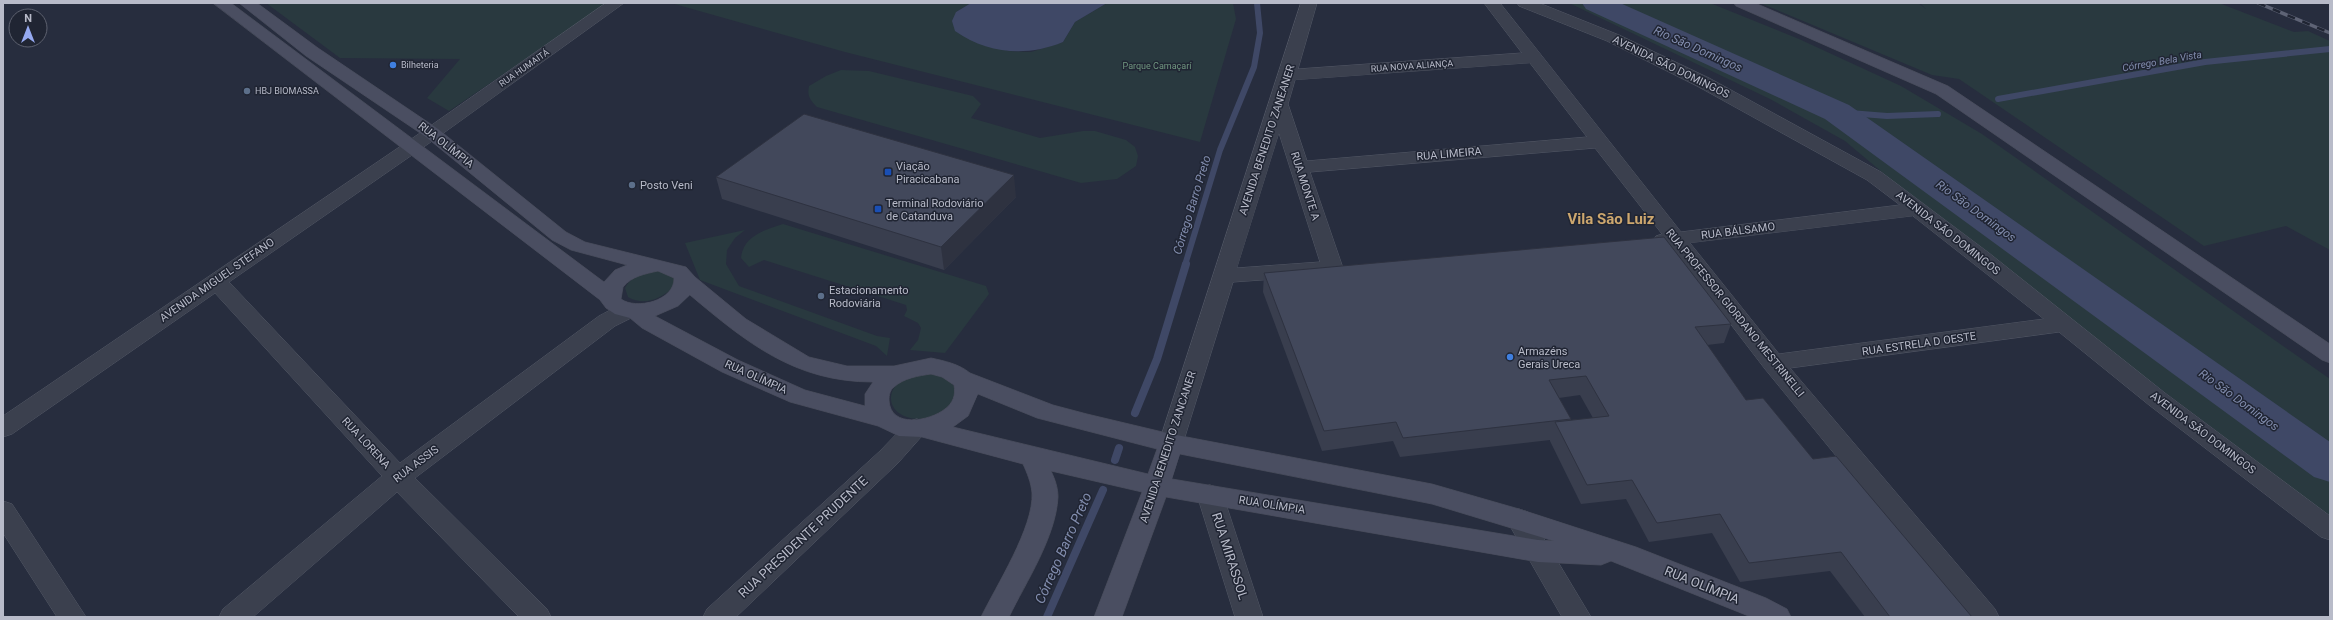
<svg xmlns="http://www.w3.org/2000/svg" width="2333" height="620" font-family="Roboto,sans-serif">
<style>
.green{fill:#29393f}
.water{fill:#3f4866}
.lines{fill:none;stroke-linecap:round;stroke-linejoin:round}
.stream-far1{stroke:#3f4866;stroke-width:6}
.stream{stroke:#3f4866;stroke-width:8}
.river{fill:#3f4866;fill-rule:evenodd}
.street-casing{stroke:#535866;stroke-width:1}
.secondary-casing{stroke:#454957;stroke-width:1}
.street{fill:#3b404e;fill-rule:evenodd}
.secondary{fill:#4a4e61;fill-rule:evenodd}
.rail-casing{stroke:#5e6375;stroke-width:3.5}
.rail{stroke:#202533;stroke-width:2.5;stroke-dasharray:8;stroke-linecap:butt}
.wall{fill:#393e4e;fill-rule:evenodd}
.shaded-wall{fill:#2e3240}
.building{fill:#42485b;stroke:#2e3240}
.shop-dot{fill:#3f7fe0;stroke:#202533;stroke-width:1.5}
.service-dot{fill:#5c6f8a;stroke:#202533;stroke-width:1.5}
.transit-dot{fill:#1a4fb4;stroke:#202533;stroke-width:1.5}
.labels{text-anchor:middle;dominant-baseline:central;stroke-width:3;stroke-linejoin:round;paint-order:stroke}
.far-poi-label{font-size:9px;fill:#b8bbc9;stroke:#202533;text-anchor:start}
.far-park-label{font-size:9px;fill:#719880;stroke:#202533}
.far-street-label{font-size:9px;fill:#b8bbc9;stroke:#202533}
.far-water-label{font-size:10px;font-style:italic;fill:#828dae;stroke:#202533}
.street-label{font-size:11px;fill:#b8bbc9;stroke:#202533}
.poi-label{font-size:11px;fill:#b8bbc9;stroke:#202533;text-anchor:start}
.water-label{font-size:12px;font-style:italic;fill:#828dae;stroke:#202533}
.near-street-label{font-size:13px;fill:#b8bbc9;stroke:#202533}
.near-water-label{font-size:14px;font-style:italic;fill:#828dae;stroke:#202533}
.district-label{font-size:15px;font-weight:bold;fill:#cda76e;stroke:#202533}
</style>
<rect width="100%" height="100%" fill="#272d3e"/>
<g class="green">
<path d="M266,3h343l-160,108 -22,-13 33,-39 -120,-1z"/>
<path d="M671,3h300l-15,9 51,39 24,1 32,-10 12,-20 32,-19h126l3,16 -36,123 -355,-90z"/>
<path d="M1569,3h141l89,36 102,47 81,48 348,245v138l-249,-188 -161,-125 -75,-63 -75,-42z"/>
<path d="M1760,3h158l8,6 -6,-6h299l75,29 14,-1 22,10v209l-44,-24 -82,20 -245,-167 -27,-4z"/>
<path d="M841,70l28,1 104,25 8,8 -10,14 69,20 43,-7h12l31,9 9,7 3,9 -2,10 -19,13 -36,4 -264,-76c-7,-7 -10,-11 -8,-21l17,-10z"/>
<path d="M783,224l203,62 3,8 -44,59 -35,-3 8,-10 3,-12 -3,-5 -14,-7 3,-6 -1,-5 -142,-45 -15,7 -8,-9c2,-22 23,-28 42,-34z"/>
<path d="M745,230l-10,8 -8,12 -1,14 13,22 138,50 13,2 -3,18 -11,-10 -176,-66 -15,-37z"/>
<path d="M655,270l9,1 11,5v10c-13,12 -30,21 -47,11l-3,-9c6,-12 18,-14 30,-18z"/>
<path d="M929,373c56,9 10,58 -25,43 -18,-8 -17,-29 1,-37 7,-3 16,-4 24,-6z"/>
</g>
<path class="water" d="M971,3h136l-32,19 -12,20c-36,15 -75,12 -108,-11l-3,-10 4,-9z"/>
<g class="lines">
<g class="stream-far1">
<path d="M1998,99l207,-37 125,-13"/>
<path d="M1837,112l50,4 51,-2"/>
<path d="M1185,265l35,-115 34,-83 6,-34 -3,-30"/>
</g>
<g class="stream">
<path d="M1135,413l22,-54 29,-95"/>
<path d="M1115,460l4,-12"/>
<path d="M1047,617l56,-127"/>
</g>
<path class="river" d="M1582,3h38l229,102 481,337v40l-16,-5 -489,-358 -239,-110z"/>
<g class="street-casing">
<g id="street">
<path d="M606,3h18l-186,134 -209,145 171,181 199,-147c12,-6 24,-15 38,-11l3,5 -3,5 -22,11 -200,152 132,131 4,8h-32l-122,-125 -144,125h-34l4,-8 159,-133 -167,-183 -203,141 -9,3v-21l423,-287z"/>
<path d="M1301,3h16l-19,66 224,-16 -38,-50h16l181,229 219,-27 -33,-25 -170,-94 -90,-45 -88,-35 -2,-3h22l80,32 90,43 172,94 108,81 176,140 165,123v24l-9,-3 -172,-132 -90,-73 -269,36 205,241 4,8h-31l-203,-248 -95,-124 -14,-1 -3,-4 3,-4 6,-2 -67,-86 -285,24 33,96 -4,5 -7,2 -99,7 -50,161 -3,6 -9,3 -9,-3 -3,-6zM1530,63l57,74 -280,24 -19,-57 7,-24zM1279,133l41,129 -83,6zM1913,216l131,103 -265,35 -89,-111z"/>
<path d="M917,419l9,3 3,6 -31,35 -162,154h-33l4,-8 173,-158 28,-29z"/>
<path d="M1210,485l9,3 4,7 40,122h-28l-38,-122 4,-7z"/>
<path d="M3,501l9,3 74,113h-29l-54,-84z"/>
<path d="M1519,509l9,3 63,105h-29l-56,-98 4,-7z"/>
</g>
</g>
<g class="secondary-casing">
<g id="secondary">
<path d="M213,3h18l373,279 11,-12 12,-5 -56,-15 -19,-10 -126,-103 -120,-81 -67,-53h18l61,45 120,81 128,103 19,10 101,25 9,10 51,42 63,38 38,9h47l37,-8c14,3 28,6 39,15l83,32 34,9 84,20 261,50 87,25 117,38 130,51 21,11 4,8h-40l-140,-56 -10,4 -63,-3 -372,-65 -44,120h-28l48,-125 -91,-21c4,8 7,17 7,26 -2,40 -32,85 -49,120h-28c15,-31 53,-90 51,-124 -1,-11 -5,-20 -9,-29l-101,-27 -23,-1 -21,-10 -88,-24 -68,-30 -80,-44 -12,-10 -15,-4 -9,-6 -6,-8zM658,271l16,7c1,23 -38,32 -53,21l2,-12c9,-11 22,-13 35,-16zM690,295c57,48 105,87 183,87l-8,12v12l-60,-16 -67,-30 -83,-44 23,-10zM931,374l11,3 12,8c2,10 -1,18 -9,24 -15,12 -55,20 -56,-9 0,-5 1,-10 5,-13 10,-9 24,-11 37,-13zM978,394l59,24 120,31 -9,25 -195,-47 15,-11zM1180,454l252,50 122,37 -16,-1 -366,-61z"/>
<path d="M1734,3h21l193,83 382,258v19l-8,-3 -386,-266 -200,-88z"/>
</g>
</g>
<use href="#street" class="street"/>
<use href="#secondary" class="secondary"/>
<g class="rail-casing">
<path id="rail" d="M2258,3l72,30"/>
</g>
<use href="#rail" class="rail"/>
</g>
<g class="wall">
<path d="M716,177l300,20 -72,73 -222,-71z"/>
<path d="M1264,273l467,51 -7,19 -17,2 39,55 67,59 159,158h-107l-35,-46 -90,11 -28,-49 -63,9 -23,-43 -45,5 -31,-63v-1l-150,17 -7,-16 -71,10 -59,-159zM1580,395l13,23 -22,2v-1l-12,-21z"/>
</g>
<path class="shaded-wall" d="M1014,175l2,22 -72,73 -3,-23z"/>
<g class="building">
<path d="M804,114l210,61 -73,72 -225,-70z"/>
<path d="M1664,237l67,87 -36,3 51,73 17,-2 50,61 23,-3 136,161h-82l-49,-65 -92,11 -29,-49 -63,9 -25,-43 -45,5 -32,-63 54,-6 -23,-40 -37,4 22,39 -168,19 -7,-16 -72,9 -60,-158z"/>
</g>
<g class="shop-dot">
<circle cx="393" cy="65" r="4"/>
<circle cx="1510" cy="357" r="4"/>
</g>
<g class="service-dot">
<circle cx="247" cy="91" r="4"/>
<circle cx="632" cy="185" r="4"/>
<circle cx="821" cy="296" r="4"/>
</g>
<g class="transit-dot">
<rect x="884" y="168" width="8" height="8" rx="2"/>
<rect x="874" y="205" width="8" height="8" rx="2"/>
</g>
<g class="labels">
<g class="far-poi-label">
<text x="401" y="65">Bilheteria</text>
<text x="255" y="91">HBJ BIOMASSA</text>
</g>
<g class="far-park-label">
<text x="1157" y="66">Parque Camaçarí</text>
</g>
<g class="far-street-label">
<text transform="translate(1412 66) rotate(-4)">RUA NOVA ALIANÇA</text>
<text transform="translate(524 68) rotate(-35)">RUA HUMAITÁ</text>
</g>
<g class="far-water-label">
<text transform="translate(2162 61) rotate(-10)">Córrego Bela Vista</text>
</g>
<g class="street-label">
<text transform="translate(1671 67) rotate(26)">AVENIDA SÃO DOMINGOS</text>
<text transform="translate(1267 140) rotate(-72)">AVENIDA BENEDITO ZANEANER</text>
<text transform="translate(446 145) rotate(38)">RUA OLÍMPIA</text>
<text transform="translate(1449 154) rotate(-5)">RUA LIMEIRA</text>
<text transform="translate(1305 186) rotate(72)">RUA MONTE A</text>
<text transform="translate(1738 231) rotate(-7)">RUA BÁLSAMO</text>
<text transform="translate(1948 233) rotate(38)">AVENIDA SÃO DOMINGOS</text>
<text transform="translate(217 280) rotate(-35)">AVENIDA MIGUEL STEFANO</text>
<text transform="translate(1735 313) rotate(51)">RUA PROFESSOR GIORDANO MESTRINELLI</text>
<text transform="translate(1919 344) rotate(-8)">RUA ESTRELA D OESTE</text>
<text transform="translate(756 377) rotate(24)">RUA OLÍMPIA</text>
<text transform="translate(2203 433) rotate(37)">AVENIDA SÃO DOMINGOS</text>
<text transform="translate(366 443) rotate(47)">RUA LORENA</text>
<text transform="translate(1168 447) rotate(-72)">AVENIDA BENEDITO ZANCANER</text>
<text transform="translate(416 464) rotate(-37)">RUA ASSIS</text>
<text transform="translate(1272 505) rotate(9)">RUA OLÍMPIA</text>
</g>
<g class="poi-label">
<text x="896" y="166">Viação<tspan x="896" dy="13">Piracicabana</tspan></text>
<text x="640" y="185">Posto Veni</text>
<text x="886" y="203">Terminal Rodoviário<tspan x="886" dy="13">de Catanduva</tspan></text>
<text x="829" y="290">Estacionamento<tspan x="829" dy="13">Rodoviária</tspan></text>
<text x="1518" y="351">Armazéns<tspan x="1518" dy="13">Gerais Ureca</tspan></text>
</g>
<g class="water-label">
<text transform="translate(1698 49) rotate(24)">Rio São Domingos</text>
<text transform="translate(1192 205) rotate(-73)">Córrego Barro Preto</text>
<text transform="translate(1976 211) rotate(36)">Rio São Domingos</text>
<text transform="translate(2239 400) rotate(36)">Rio São Domingos</text>
</g>
<g class="near-street-label">
<text transform="translate(803 537) rotate(-43)">RUA PRESIDENTE PRUDENTE</text>
<text transform="translate(1230 556) rotate(72)">RUA MIRASSOL</text>
<text transform="translate(1702 585) rotate(22)">RUA OLÍMPIA</text>
</g>
<g class="near-water-label">
<text transform="translate(1063 548) rotate(-66)">Córrego Barro Preto</text>
</g>
<g class="district-label">
<text x="1611" y="219">Vila São Luiz</text>
</g>
</g>
<rect width="2333" height="620" fill="none" stroke="#b8bbc9" stroke-width="8"/>
<g transform="translate(28 28)"><circle r="19" fill="#202533" stroke="#5d616f"/>
<path d="M0-3L7 15L0 10L-7 15Z" fill="#95a9f0"/>
<text y="-6" font-size="11" font-weight="bold" text-anchor="middle" fill="#b8bbc9">N</text>
</g>
</svg>
